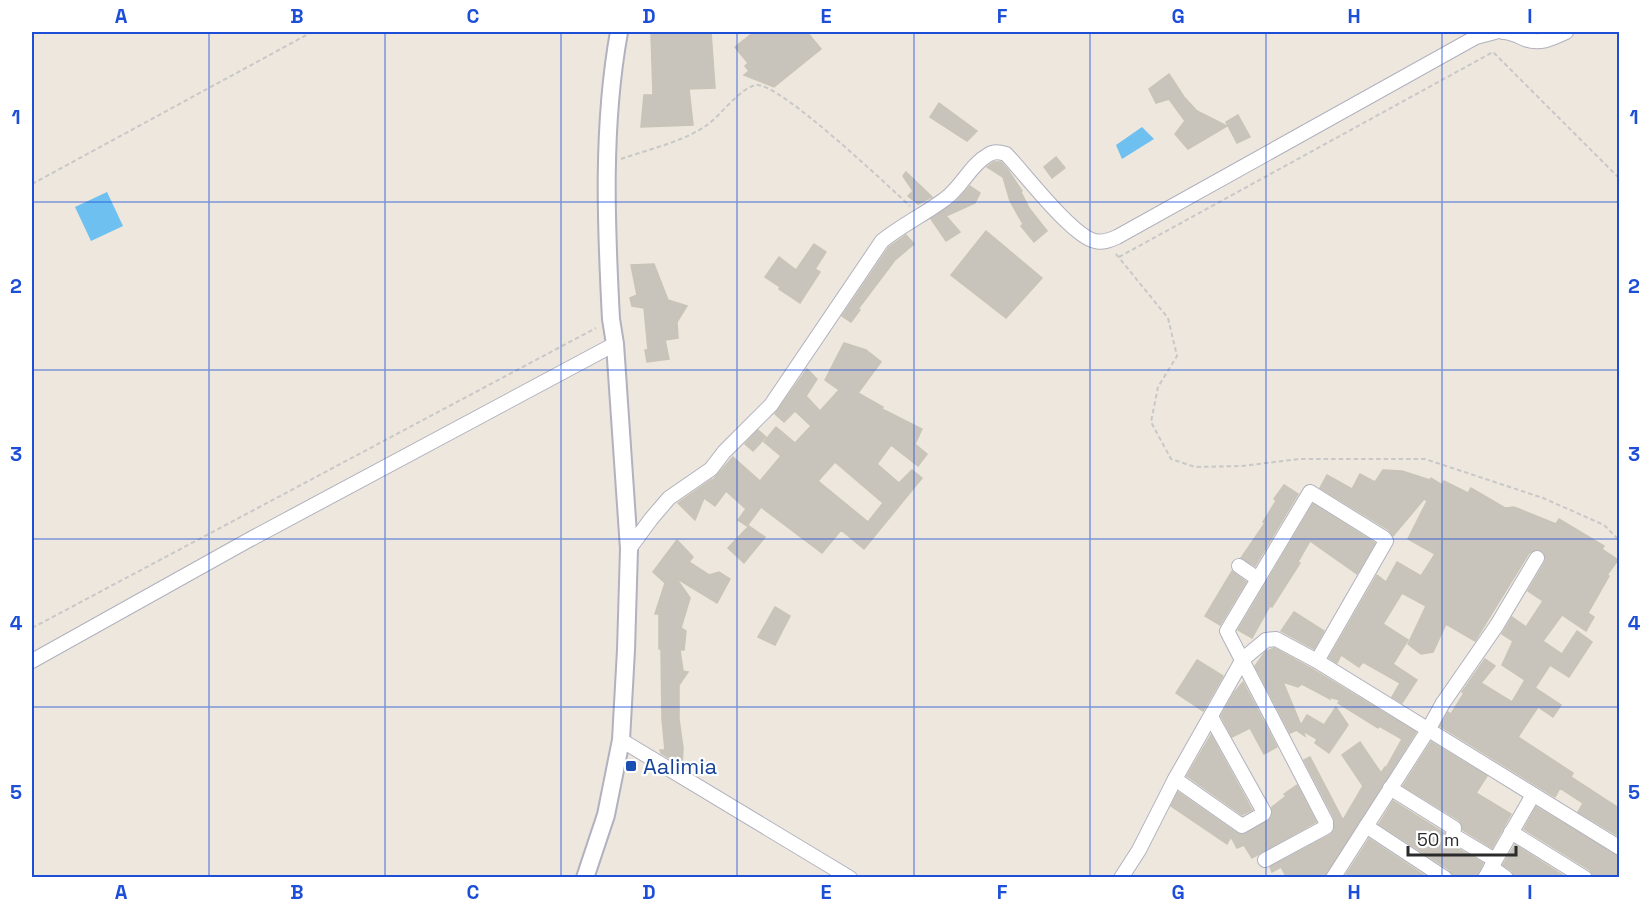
<svg xmlns="http://www.w3.org/2000/svg" width="1651" height="909" font-family="'Space Grotesk',sans-serif">
<style>
.water{fill:#6ec0f0}
.building{fill:#c8c4bc;stroke:#c8c4b6;stroke-width:1.5;fill-rule:evenodd}
.lines{fill:none;stroke-linecap:round;stroke-linejoin:round}
.minor-casing{stroke:#b1b1bf;stroke-width:16}
.tertiary-casing{stroke:#b1b1bf;stroke-width:20}
.path{stroke:#c8c8c8;stroke-width:2;stroke-dasharray:4.5 3;stroke-linecap:butt}
.minor{stroke:#fff;stroke-width:14}
.tertiary{stroke:#fff;stroke-width:16}
.grid{fill:none;stroke:#1d4ed8;stroke-width:1.5;stroke-opacity:0.55}
.transit-dot{fill:#1a4fb4;stroke:#fff;stroke-width:2}
.labels{text-anchor:middle;dominant-baseline:central;stroke-width:4.5;stroke-linejoin:round;paint-order:stroke}
.transit-label{font-size:22px;fill:#164399;stroke:#fff;text-anchor:start}
.neatline{fill:none;stroke:#1d4ed8;stroke-width:2}
.grid-label{font-size:20px;text-anchor:middle;font-weight:bold;fill:#1d4ed8}
</style>
<rect width="100%" height="100%" fill="#ede7dd"/>
<g class="water">
<path d="M1142,127l12,12 -32,20 -6,-14z"/>
<path d="M107,192l16,34 -32,15 -16,-34z"/>
</g>
<g class="building">
<path d="M651,32h60l4,56 -26,1 4,36 -52,2 3,-32h9z"/>
<path d="M754,32h53l14,17 -47,38 -30,-12 5,-4 -4,-5 3,-3 -13,-16z"/>
<path d="M1169,74l15,23 13,14 30,15 -39,23 -13,-15 10,-13 -16,-22 -13,4 -7,-14z"/>
<path d="M939,103l38,28 -10,10 -37,-24z"/>
<path d="M1238,115l12,22 -13,6 -11,-21z"/>
<path d="M1056,157l9,11 -13,10 -8,-11z"/>
<path d="M994,162h7l7,8 14,21 -1,1 8,16 18,23 -13,11 -13,-16 2,-2 -13,-23 -7,-24 -16,-10z"/>
<path d="M906,172l22,21 4,4 -14,7 -10,-8 5,-5 -10,-15z"/>
<path d="M970,186l10,7 -5,10 -29,13 14,16 -14,9 -15,-22 26,-18z"/>
<path d="M986,231l56,47 -36,40 -55,-43z"/>
<path d="M906,235l8,9 -19,16 -37,49 2,1 -9,12 -9,-6 47,-69z"/>
<path d="M814,244l12,8 -11,17 5,3 -20,31 -21,-14 1,-2 -15,-10 14,-20 17,13z"/>
<path d="M654,264l14,36 19,6 -10,16 1,16 -13,2 4,19 -22,3 -2,-12h3l-4,-42 -12,-2 -2,-8 7,-3 -6,-30z"/>
<path d="M844,343l22,7 15,12 -23,31 25,14 -1,2 40,20 -7,15 12,10 -9,12 -27,-21 -14,19 22,19 13,-13 10,8 -58,71 -23,-19 -19,23 -61,-46 -14,19 -9,-6 8,-11 -20,-18 -11,15 -11,-8 -9,22 -17,-17 33,-23 -1,3 23,-26 27,24 21,-25 -17,-14 12,-15 19,16 16,-17 -16,-15 -11,11 -9,-8 32,-45 10,10 -11,17 14,15 19,-21 -14,-10zM835,462l48,41 -15,19 -50,-41z"/>
<path d="M758,430l8,7 -13,14 -8,-7z"/>
<path d="M1383,470l19,1 28,9 1,-2 11,7 2,-4 24,12 3,-5 34,20 9,-1 42,17 3,-5 45,27 -2,3 16,11 -11,15 2,1 -21,37 6,4 -8,14 -24,-16 -19,26 19,13 15,-23 15,11 -23,35 -19,-12 -15,23 26,17 -8,12 -15,-10 -20,30 55,36 -2,4 49,32v28l-42,-25 5,-9 -23,-15 -5,9 -115,-71 8,-14 3,2 13,-21 -2,-1 23,-33 10,7 -14,17 31,19 13,-22 -23,-15 11,-24 -11,-7 10,-17 14,10 17,-26 -15,-10 17,-29 1,-4 -4,-7 -5,-2 -8,4 -54,88 -29,-17 -13,28 -12,2 -13,-10 18,-38 -24,-13 -19,31 25,16 -15,24 24,16 -15,23 -10,-6 8,-14 -37,-21 -4,5 -18,-12 -4,8 -8,-5 48,-83 9,7 11,-20 24,14 14,-22 -27,-15 19,-38 -3,-2 -31,37 -4,-6 -69,-42 7,-13 25,14 8,-15 15,8z"/>
<path d="M1284,485l14,9 -43,72 -14,-8 24,-35 -2,-1 13,-21 -2,-2z"/>
<path d="M1313,504l62,39 -18,31 -47,-33 -12,21 2,1 -28,44 -2,-1 -18,32 -14,-8z"/>
<path d="M749,526l16,11 -21,26 -16,-15z"/>
<path d="M677,540l16,17 -4,5 20,13 10,-3 11,7 -13,24 -41,-25 14,20 -9,30 5,3 -2,19h-4l3,21 5,1 -9,13v34l4,29 -1,18 -21,-13 -1,-3h5l-3,-31 -1,-70h-2v-35h-4l10,-31 -12,-11z"/>
<path d="M1232,571l14,11 -26,43 -15,-9z"/>
<path d="M775,607l15,9 -15,29 -17,-8z"/>
<path d="M1294,612l30,19 -10,18 -33,-18z"/>
<path d="M1274,648l38,21 104,63 -92,146h-37l-6,-11 -9,5 -2,-5 60,-32 4,-4v-13l-30,-58 6,-3 33,63 20,-34 -21,-31 18,-13 21,31 4,-6 1,1 16,-29 -23,-13 -1,2 -40,-25 2,-3 -11,-3 1,2 -28,-15 -4,3 -15,-5 18,43 6,-10 17,10 12,-18 12,18 -19,28 -14,-10 2,-4 -14,-8 2,5 -12,-8 2,3 -5,2 -35,-67 10,-14z"/>
<path d="M1197,660l26,16 -20,35 -27,-18z"/>
<path d="M1243,682l34,65 -13,7 -14,-26 -18,9 -11,-21 13,-23z"/>
<path d="M1211,735l41,75 -10,5 -55,-39z"/>
<path d="M1431,742l56,34 -11,17 35,21 -19,34 -29,-18 -1,-5 -3,-5 -56,-34z"/>
<path d="M1297,785l19,37 -64,36 -8,-13 -7,3 -6,-11 -4,7 -56,-38 7,-14 59,41 5,2 26,-14 4,-5v-9l14,-11 -2,-2z"/>
<path d="M1393,801l51,32 1,5 3,5 35,20 -7,15h-22l-4,-8 -71,-46z"/>
<path d="M1536,807l84,50v21h-26l-4,-8 -66,-41z"/>
<path d="M1369,839l59,39h-84z"/>
<path d="M1515,845l52,33h-52l-3,-7 -9,-6z"/>
</g>
<g class="lines">
<g class="minor-casing">
<g id="minor">
<path d="M1503,32c8,0 15,4 22,7 15,6 28,-1 41,-7"/>
<path d="M629,549l22,-30 18,-21 42,-29 13,-17 47,-47 111,-164c20,-16 43,-27 63,-42 17,-12 25,-34 43,-44 6,-4 11,-3 18,-1 19,20 66,82 89,87 8,2 15,-1 22,-4l359,-200 19,-5"/>
<path d="M1239,566l19,13"/>
<path d="M32,661l215,-120 368,-197"/>
<path d="M621,740l229,138"/>
<path d="M1175,779l67,47 21,-12 1,-2 -53,-95"/>
<path d="M1390,788l64,40 -1,7 42,25"/>
<path d="M1366,826l79,52"/>
<path d="M1511,832l74,46"/>
<path d="M1265,860l61,-33v-5l-99,-191 83,-139 74,46 2,3 -69,120"/>
<path d="M1491,867l15,11"/>
<path d="M1121,878l18,-28 36,-71 68,-120 23,-19 10,-1 41,22 303,187"/>
<path d="M1333,878l95,-148 15,-27 54,-78 40,-67"/>
<path d="M1485,878l48,-83"/>
</g>
</g>
<g class="tertiary-casing">
<path id="tertiary" d="M585,878l21,-63 15,-75 5,-90 3,-101 -14,-205 -4,-25c-5,-95 -9,-193 8,-287"/>
</g>
<g class="path">
<path d="M621,159c28,-10 62,-17 86,-34 13,-9 34,-38 49,-40 23,-3 132,101 154,121"/>
<path d="M32,184l280,-152"/>
<path d="M1116,254l52,64 9,38 -19,31 -7,35 20,37 24,8 47,-1 57,-7h126l118,39 61,27 16,16"/>
<path d="M1119,257l374,-205 127,127"/>
<path d="M32,628l564,-300"/>
</g>
<use href="#minor" class="minor"/>
<use href="#tertiary" class="tertiary"/>
</g>
<path class="grid" d="M209,32v846M385,32v846M561,32v846M737,32v846M914,32v846M1090,32v846M1266,32v846M1442,32v846M32,202h1588M32,370h1588M32,539h1588M32,707h1588"/>
<rect class="transit-dot" x="625" y="760" width="12" height="12" rx="3"/>
<g class="labels">
<g class="transit-label">
<text x="643" y="766">Aalimia</text>
</g>
</g>
<rect width="1651" height="909" fill="none" stroke="#ffffff" stroke-width="66"/>
<path d="M1408 846v9h108v-9" fill="none" stroke="#2b2b2b" stroke-width="3"/>
<text x="1417" y="846" font-size="18" fill="#2b2b2b" stroke="#ffffff" stroke-width="4.5" paint-order="stroke">50 m</text>
<rect x="33" y="33" width="1585" height="843" class="neatline"/>
<g class="grid-label">
<text x="121" y="23">A</text>
<text x="297" y="23">B</text>
<text x="473" y="23">C</text>
<text x="649" y="23">D</text>
<text x="826" y="23">E</text>
<text x="1002" y="23">F</text>
<text x="1178" y="23">G</text>
<text x="1354" y="23">H</text>
<text x="1530" y="23">I</text>
<text x="16" y="124">1</text>
<text x="1634" y="124">1</text>
<text x="16" y="293">2</text>
<text x="1634" y="293">2</text>
<text x="16" y="461">3</text>
<text x="1634" y="461">3</text>
<text x="16" y="630">4</text>
<text x="1634" y="630">4</text>
<text x="16" y="799">5</text>
<text x="1634" y="799">5</text>
<text x="121" y="899">A</text>
<text x="297" y="899">B</text>
<text x="473" y="899">C</text>
<text x="649" y="899">D</text>
<text x="826" y="899">E</text>
<text x="1002" y="899">F</text>
<text x="1178" y="899">G</text>
<text x="1354" y="899">H</text>
<text x="1530" y="899">I</text>
</g>
</svg>
